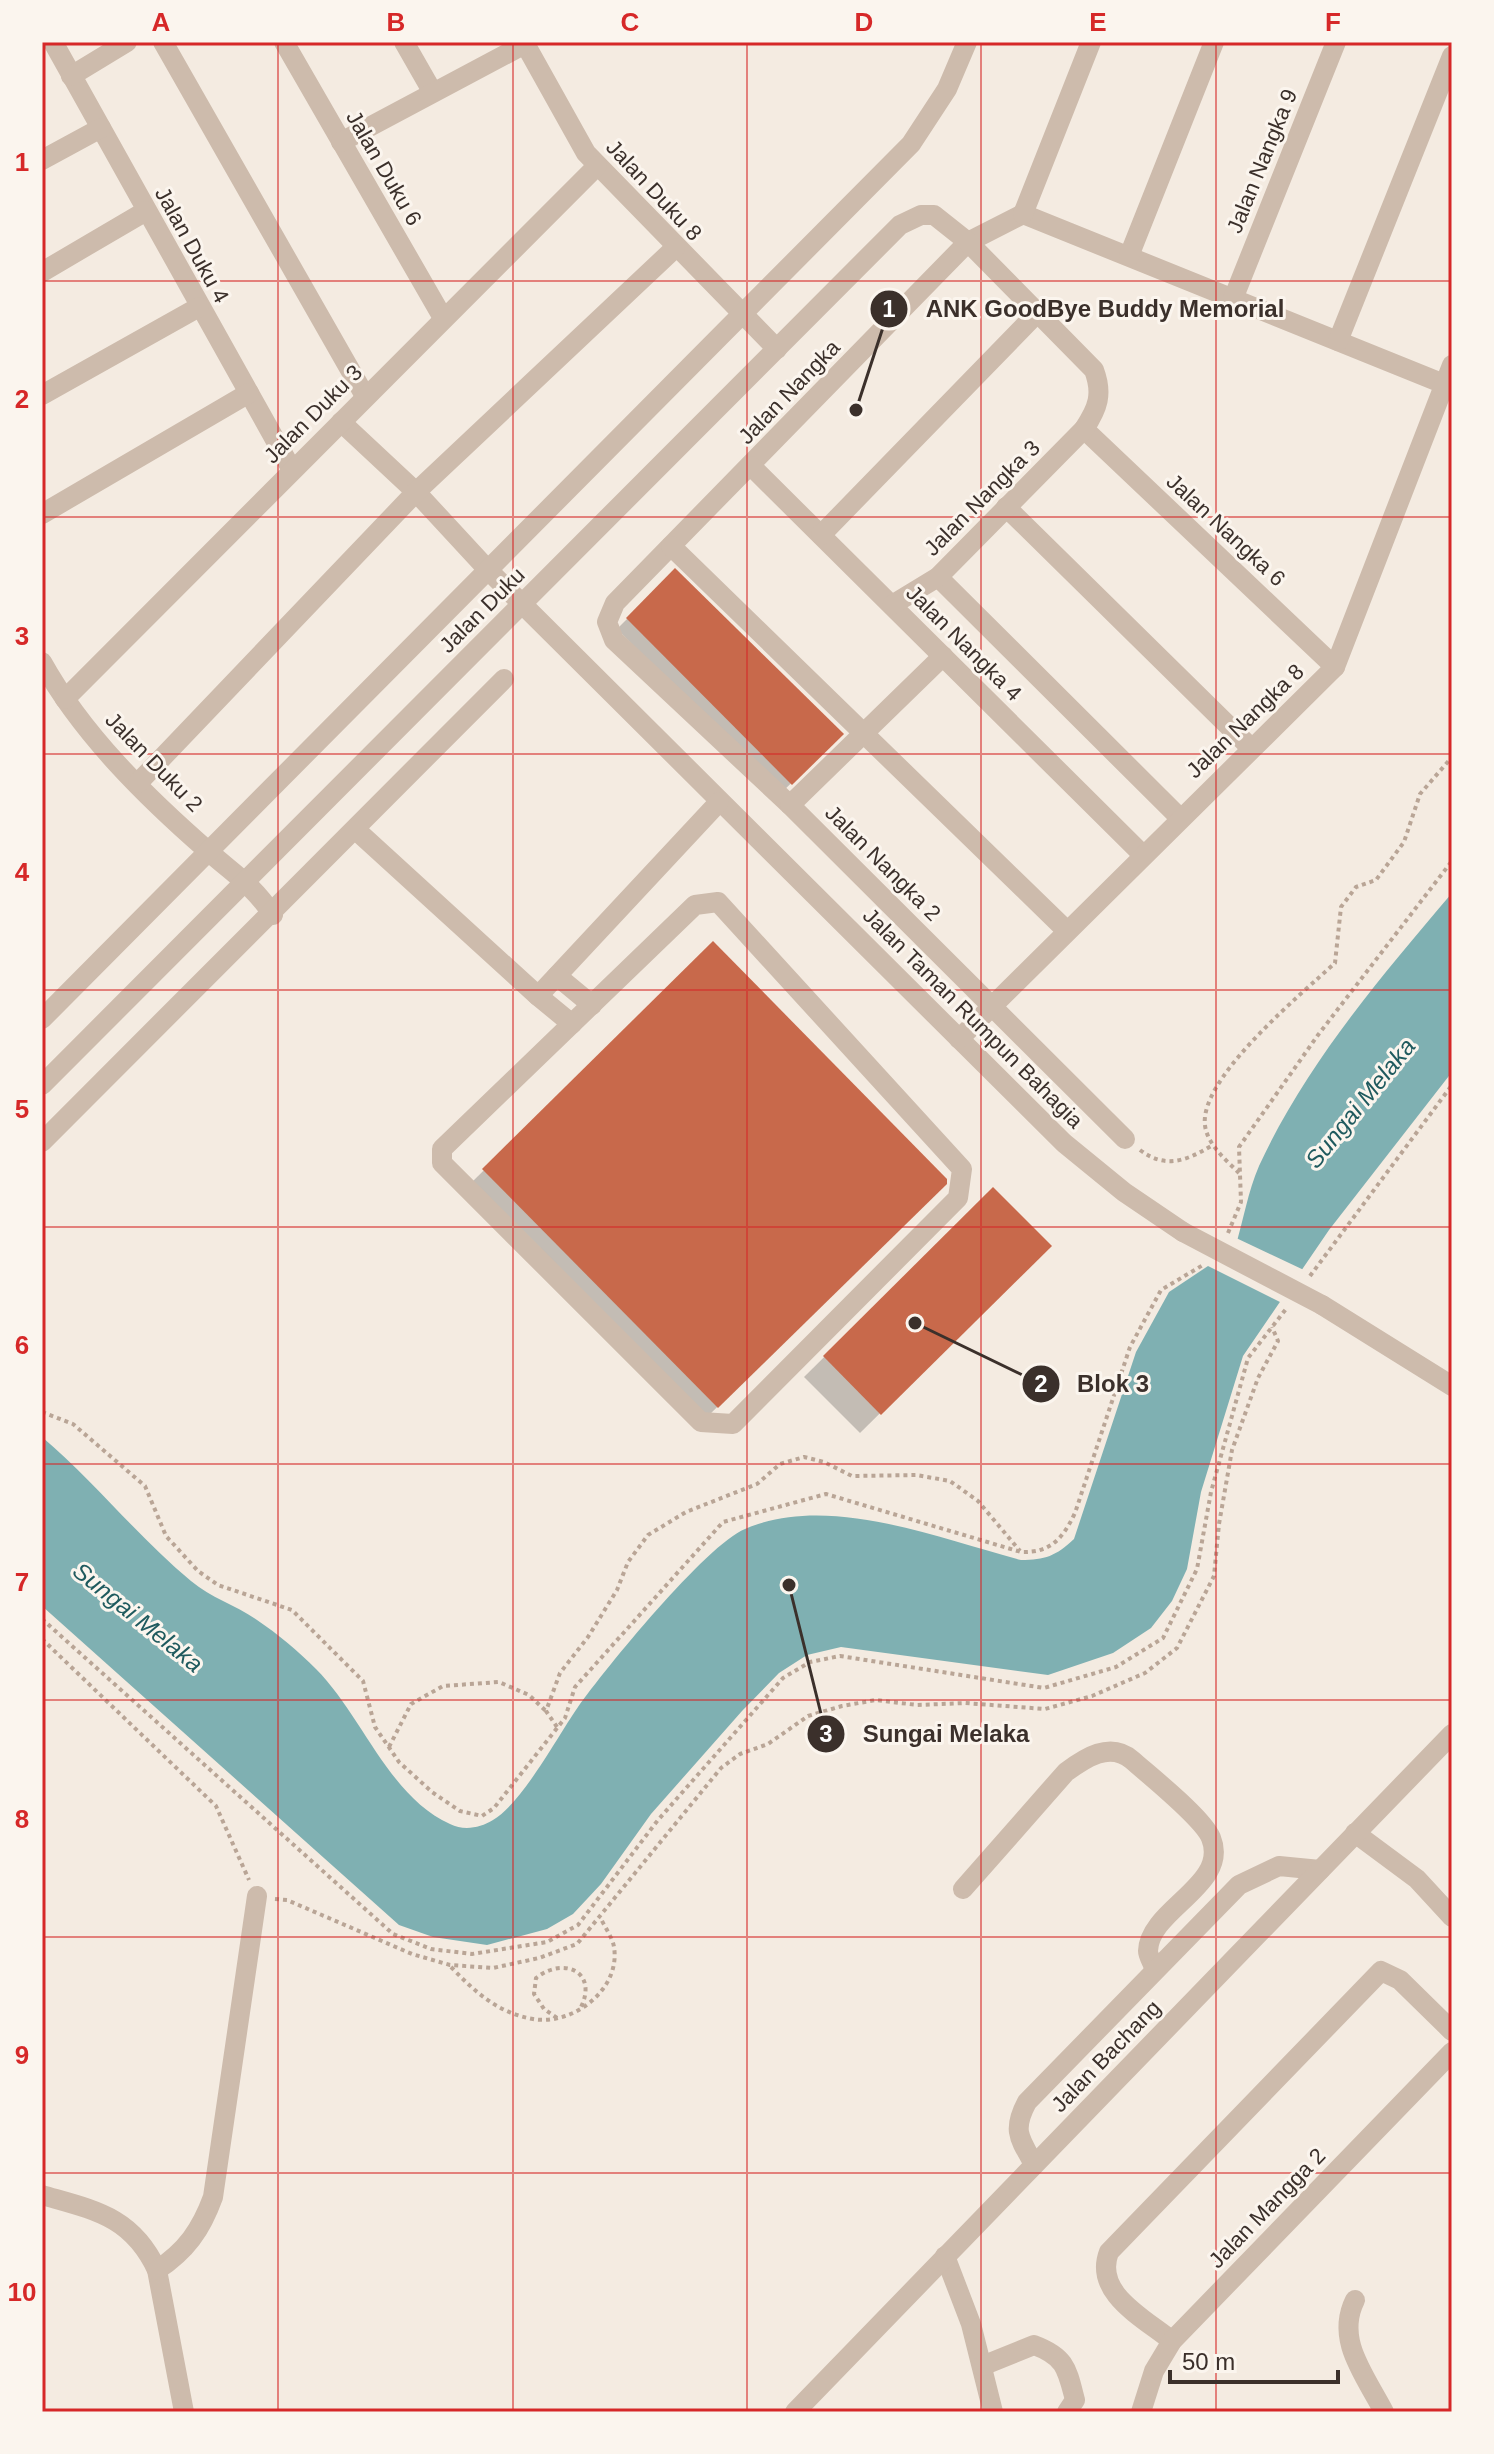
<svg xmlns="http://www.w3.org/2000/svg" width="1494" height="2454" font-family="Helvetica,sans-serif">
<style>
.water{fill:#7fb0b2}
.pier{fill:#f4ebe1}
.shadow{fill:#0003}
.building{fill:#c8694b}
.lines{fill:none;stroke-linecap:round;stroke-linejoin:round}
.path{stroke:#b9a596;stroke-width:4;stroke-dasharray:4 4;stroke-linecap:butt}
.minor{stroke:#cdbbac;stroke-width:20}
.minor-bridge{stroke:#cdbbac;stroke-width:20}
.grid{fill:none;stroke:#d62828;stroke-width:2;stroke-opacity:0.55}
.labels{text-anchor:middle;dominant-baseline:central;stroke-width:6;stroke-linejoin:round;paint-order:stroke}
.street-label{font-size:22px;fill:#3b302b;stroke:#fbf5ee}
.water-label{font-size:24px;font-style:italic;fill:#1f5a5e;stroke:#fbf5ee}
.leader{fill:none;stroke:#3b302b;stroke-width:3}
.callout-dot{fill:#3b302b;stroke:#fbf5ee;stroke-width:3}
.mark-label{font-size:24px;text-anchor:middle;font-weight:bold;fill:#fff}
.callout-label{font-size:24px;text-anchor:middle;font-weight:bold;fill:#3b302b;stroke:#fbf5ee;stroke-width:6;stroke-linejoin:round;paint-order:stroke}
.neatline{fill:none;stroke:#d62828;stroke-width:3}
.grid-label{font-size:26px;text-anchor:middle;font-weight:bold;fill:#d62828}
</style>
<rect width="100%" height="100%" fill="#f4ebe1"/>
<path class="water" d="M1452,893v179l-123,158 -86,126 -42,136 -14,77 -15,32 -21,27 -38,25 -65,22 -207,-28 -34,8 -28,18 -37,38 -91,103 -50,70 -28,30 -26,15 -60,16 -54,-8 -34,-12 -357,-319v-169c53,45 96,100 149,144 20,17 45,24 66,39 21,14 41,31 59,49 46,46 73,128 134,155 14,7 30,4 43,-4 30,-18 64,-83 85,-113 27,-38 128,-162 167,-178 83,-36 192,9 276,31 24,0 35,-4 53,-21l62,-187 33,-60 66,-44c8,-26 13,-57 24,-82 47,-102 121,-188 193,-273z"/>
<path class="pier" d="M1234,1237l72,34 -22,33 -80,-40 28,-18z"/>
<g class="shadow">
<path d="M675,571l167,163 -61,59 -164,-164z"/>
<path d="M713,944l218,253 -227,223 -234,-236z"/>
<path d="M993,1190l56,56 -189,187 -56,-56z"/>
</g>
<g class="building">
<path d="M675,568l169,166 -52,51 -166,-167z"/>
<path d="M713,941l234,238v5l-229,224 -236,-239z"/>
<path d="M993,1187l59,59 -171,169 -58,-59z"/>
</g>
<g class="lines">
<g class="path">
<path d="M1140,1150c25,19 46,11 71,-4"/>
<path d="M1239,1173c-15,-15 -37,-33 -34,-56 5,-47 95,-122 130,-154l6,-56 15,-20 20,-7 28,-38 16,-48 32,-37"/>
<path d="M1228,1233l13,-31 -2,-55 79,-112 134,-174"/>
<path d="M1310,1276l142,-191"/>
<path d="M42,1412l31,12 72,62 21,50 32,35 20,14 74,25 71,71 12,46 24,35 33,30 28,19 22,5 12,-8 71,-90 10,-31 148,-165 103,-28 195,58c30,1 42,-14 54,-39l55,-166 31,-57 42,-25"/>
<path d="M42,1619l351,315 38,15 41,5 75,-12 31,-17 80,-105 125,-142 27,-16 30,-6 204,32 72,-21 47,-29 34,-69 14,-77 37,-134 38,-49"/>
<path d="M42,1639l174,167 33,74"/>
<path d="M557,1727l-11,-16 14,-38 28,-36 29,-47 11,-28 20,-27 38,-23 71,-28 23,-20 24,-7 20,5 28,14 64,-1 34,6 28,20 42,50"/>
<path d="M389,1747l22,-43 32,-18 56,-4 30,13 17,16"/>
<path d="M275,1899l12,1 125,54 38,11 43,3 46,-10 38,-14 144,-176 19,-14 28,-10 40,-28 34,-10 34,-6 41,5 48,-2 80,6 47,-13 53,-23 32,-25 37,-72 5,-52 13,-74 26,-72 20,-37 -6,-14"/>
<path d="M451,1967c24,25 47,46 82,52 39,7 88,-29 81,-72 -1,-8 -9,-20 -13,-28"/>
<path d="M557,2018l-13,-9 -10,-15 2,-16c28,-22 62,-6 45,29"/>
</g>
<g class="minor">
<path d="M53,42l239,428"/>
<path d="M163,42l202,354"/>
<path d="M284,42l159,276"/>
<path d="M404,42l28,49"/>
<path d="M524,42l62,111 191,196"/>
<path d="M71,76l56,-34"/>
<path d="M341,142l184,-98"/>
<path d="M42,160l59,-32"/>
<path d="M1023,214l-55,28 -353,361 -8,19 7,18 176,165 335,334"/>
<path d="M1023,214l421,170"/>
<path d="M1023,214l68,-172"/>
<path d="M1129,256l85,-214"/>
<path d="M42,272l104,-61"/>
<path d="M1233,299l103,-257"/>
<path d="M1338,341l114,-285"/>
<path d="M42,395l157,-88"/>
<path d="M341,422l75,70 73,79 575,572 60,49 59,40"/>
<path d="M1084,429l251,238"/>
<path d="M751,466l392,389"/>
<path d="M1006,507l244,240"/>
<path d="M42,514l207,-121"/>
<path d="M821,535l217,-223"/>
<path d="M671,546l396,385"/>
<path d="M938,577l242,241"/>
<path d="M42,662c40,72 104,135 166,189 27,24 43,32 65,64"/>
<path d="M65,699l532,-533"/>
<path d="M138,783l278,-291 259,-244"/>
<path d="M790,805l153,-149"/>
<path d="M356,830l182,166 181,-194"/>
<path d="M718,902l244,267 -4,29 -225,226 -32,-2 -259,-259v-14l253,-244z"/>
<path d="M557,976l35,29"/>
<path d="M538,996l34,28"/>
<path d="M42,1019l869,-875 36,-55 20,-47"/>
<path d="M959,1039l376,-372 117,-302"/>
<path d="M42,1085l858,-860 21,-10h13l34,27 126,128c9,24 4,38 -10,59l-146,148 -46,28"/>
<path d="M42,1142l462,-463"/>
<path d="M1322,1305l130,81"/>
<path d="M1355,1833l62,46 35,38"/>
<path d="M963,1889l103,-117c19,-14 44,-31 66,-12 18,16 71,58 79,78 19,47 -62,71 -63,113 0,5 5,12 6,17"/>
<path d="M1034,2164c-15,-26 -22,-34 -7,-62l212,-217 40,-19 41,4"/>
<path d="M42,2195c52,15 90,21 115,75l27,142"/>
<path d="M945,2256l26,68 22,88"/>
<path d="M157,2270c29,-19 44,-40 56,-73l44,-301"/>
<path d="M1355,2300c-20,40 10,75 29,112"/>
<path d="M1172,2341c-28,-23 -79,-48 -63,-89l272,-281 19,9 52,51"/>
<path d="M982,2366l52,-21c32,12 33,24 41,55l-8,12"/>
<path d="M795,2412l657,-678"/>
<path d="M1141,2412l13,-41 18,-30 280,-289"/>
</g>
<path class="minor-bridge" d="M1183,1232l139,73"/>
</g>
<path class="grid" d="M278,42v2370M513,42v2370M747,42v2370M981,42v2370M1216,42v2370M42,281h1410M42,517h1410M42,754h1410M42,990h1410M42,1227h1410M42,1464h1410M42,1700h1410M42,1937h1410M42,2173h1410"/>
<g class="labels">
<g class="street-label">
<text transform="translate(1262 161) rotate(-68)">Jalan Nangka 9</text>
<text transform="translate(384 168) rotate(60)">Jalan Duku 6</text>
<text transform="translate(654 190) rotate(47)">Jalan Duku 8</text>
<text transform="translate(192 245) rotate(61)">Jalan Duku 4</text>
<text transform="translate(789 392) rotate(-46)">Jalan Nangka</text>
<text transform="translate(313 414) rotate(-45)">Jalan Duku 3</text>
<text transform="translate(982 498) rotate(-45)">Jalan Nangka 3</text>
<text transform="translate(1226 530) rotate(43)">Jalan Nangka 6</text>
<text transform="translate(482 610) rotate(-45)">Jalan Duku</text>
<text transform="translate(964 643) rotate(45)">Jalan Nangka 4</text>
<text transform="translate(1245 721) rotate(-44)">Jalan Nangka 8</text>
<text transform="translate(154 762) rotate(46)">Jalan Duku 2</text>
<text transform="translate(883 863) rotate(45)">Jalan Nangka 2</text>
<text transform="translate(973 1018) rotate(45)">Jalan Taman Rumpun Bahagia</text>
<text transform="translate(1106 2056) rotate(-46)">Jalan Bachang</text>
<text transform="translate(1267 2208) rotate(-46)">Jalan Mangga 2</text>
</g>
<g class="water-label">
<text transform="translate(1360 1103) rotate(-51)">Sungai Melaka</text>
<text transform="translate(138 1617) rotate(39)">Sungai Melaka</text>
</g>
</g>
<path class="leader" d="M856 410L889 309M915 1323L1041 1384M789 1585L826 1734"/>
<g class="callout-dot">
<circle cx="856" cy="410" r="8"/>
<circle cx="915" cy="1323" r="8"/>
<circle cx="789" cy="1585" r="8"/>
<circle cx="889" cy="309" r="20"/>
<circle cx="1041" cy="1384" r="20"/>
<circle cx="826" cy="1734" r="20"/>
</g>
<g class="mark-label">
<text x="889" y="317">1</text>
<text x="1041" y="1392">2</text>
<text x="826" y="1742">3</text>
</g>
<g class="callout-label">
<text x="1105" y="317">ANK GoodBye Buddy Memorial</text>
<text x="1113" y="1392">Blok 3</text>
<text x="946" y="1742">Sungai Melaka</text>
</g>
<rect width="1494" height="2454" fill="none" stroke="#fbf5ee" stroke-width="88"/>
<path d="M1170 2370v12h168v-12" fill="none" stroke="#3b302b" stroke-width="4"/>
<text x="1182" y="2370" font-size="24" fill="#3b302b" stroke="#fbf5ee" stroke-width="6" paint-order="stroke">50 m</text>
<rect x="44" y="44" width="1406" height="2366" class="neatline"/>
<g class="grid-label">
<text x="161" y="31">A</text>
<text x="396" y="31">B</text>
<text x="630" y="31">C</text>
<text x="864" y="31">D</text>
<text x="1098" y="31">E</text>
<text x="1333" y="31">F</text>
<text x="22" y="171">1</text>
<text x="22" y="408">2</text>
<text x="22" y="645">3</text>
<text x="22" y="881">4</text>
<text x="22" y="1118">5</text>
<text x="22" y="1354">6</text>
<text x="22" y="1591">7</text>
<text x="22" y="1828">8</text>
<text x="22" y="2064">9</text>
<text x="22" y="2301">10</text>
</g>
</svg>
